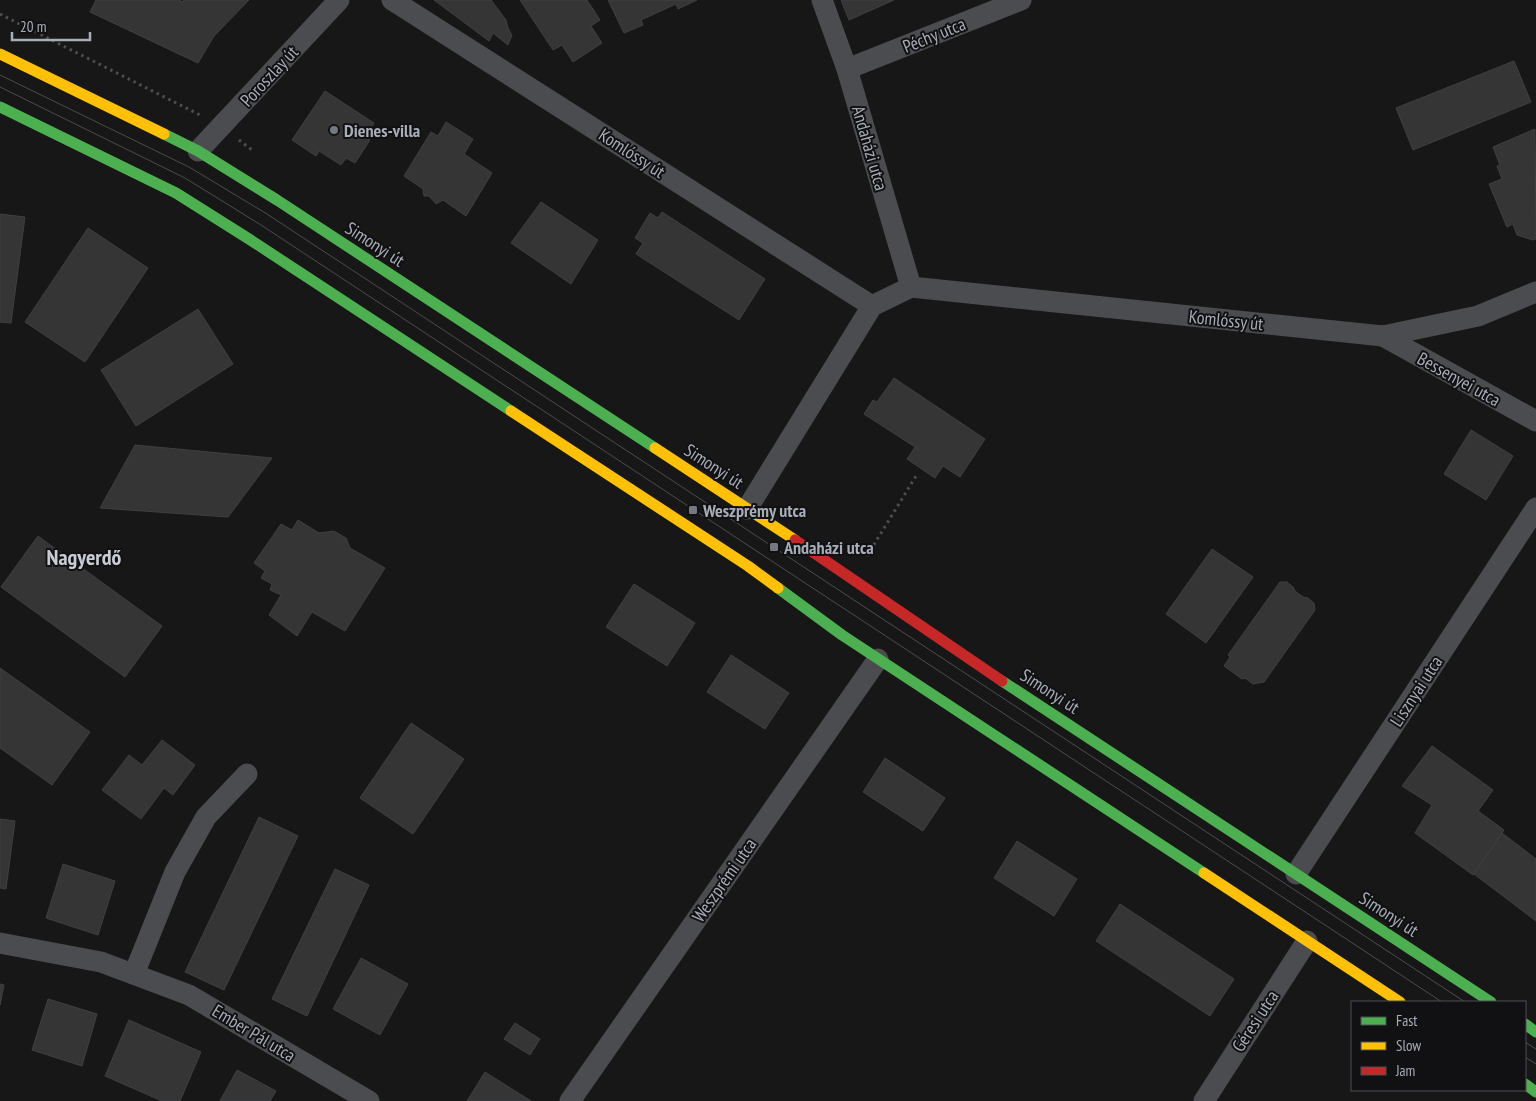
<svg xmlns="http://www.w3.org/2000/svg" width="1536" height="1101" font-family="'PT Sans Narrow',sans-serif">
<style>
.building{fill:#353536;stroke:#3f4043}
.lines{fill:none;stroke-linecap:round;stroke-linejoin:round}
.path{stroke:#4d4e52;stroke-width:3;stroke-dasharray:2.5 4;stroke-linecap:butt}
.street{stroke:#4b4c50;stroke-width:21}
.fast{stroke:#4caf50;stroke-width:11}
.slow{stroke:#ffc107;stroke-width:11}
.jam{stroke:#c62828;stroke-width:11}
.tram{stroke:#4b4c4f;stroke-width:1}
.poi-dot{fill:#757880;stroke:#111113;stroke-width:2}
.labels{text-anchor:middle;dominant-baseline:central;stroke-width:4;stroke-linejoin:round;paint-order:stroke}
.street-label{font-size:18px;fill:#a8adb8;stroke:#111113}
.poi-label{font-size:18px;font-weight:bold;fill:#a8adb8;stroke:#111113;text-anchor:start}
.district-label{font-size:22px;font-weight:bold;fill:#c9ccd4;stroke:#111113}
</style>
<rect width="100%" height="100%" fill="#171717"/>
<g class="building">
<path d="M96,0h83l4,2 1,-2h65l-35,36 -16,27 -108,-51z"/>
<path d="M434,0h57l15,20 2,8 4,7 -4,10 -15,-12 -4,8z"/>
<path d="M520,0h67l13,20 -9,6 11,17 -29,19 -11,-17 -9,5z"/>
<path d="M608,0h89l-19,9 -2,-5 -35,16 2,5 -19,8z"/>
<path d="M841,0h53l-45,20z"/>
<path d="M1514,61l17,41 -118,48 -17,-42z"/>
<path d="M325,91l49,32 -9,14 5,3 -15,23 -9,-5 -5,7 -22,-14 -3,5 -24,-16z"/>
<path d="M446,122l27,17 -9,15 28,19 -26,43 -23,-16 -7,4 -7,-8h-5l-1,-7 -19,-13 27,-44 7,4z"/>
<path d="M1535,129l1,110 -3,1 -16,-5 -4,-11 -6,3 -18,-43 13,-5 -5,-13 3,-1 -7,-18z"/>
<path d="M541,202l57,38 -27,44 -60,-41z"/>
<path d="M662,212l103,67 -26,41 -103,-66 7,-11 -8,-5 15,-25 8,5z"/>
<path d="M0,214l25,3 -14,106 -11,-1z"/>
<path d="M88,228l60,40 -63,94 -60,-40z"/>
<path d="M198,309l35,55 -97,62 -35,-56z"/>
<path d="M894,378l91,61 -25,38 -17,-11 -8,12 -28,-19 8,-12 -51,-33 9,-14 4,2z"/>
<path d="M1471,430l42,26 -27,44 -42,-26z"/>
<path d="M135,445l137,13 -44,59 -128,-9z"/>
<path d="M298,520l21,13 15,-2 12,7 4,10 35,20 -40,63 -33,-19 -15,24 -28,-21 12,-20 -11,-5 2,-6 -11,-6 4,-7 -11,-8 27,-39 11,6z"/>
<path d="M38,536l124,90 -37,51 -124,-90z"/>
<path d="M1212,549l41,28 -47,66 -40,-29z"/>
<path d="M1280,582h7l6,5 2,4 8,6 5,1 6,5 1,7 -51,72 -11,2 -8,-6 -3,1 -18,-13 6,-9 -2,-2z"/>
<path d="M634,584l61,39 -28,43 -61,-39z"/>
<path d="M731,655l58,38 -24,36 -58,-37z"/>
<path d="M0,668l90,64 -38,53 -52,-37z"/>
<path d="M411,723l53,36 -51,75 -53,-36z"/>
<path d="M162,740l33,25 -22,30 -9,-7 -23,31 -39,-29 27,-35 13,10z"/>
<path d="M1432,746l61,44 -15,21 26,19 -31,45 -58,-42 17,-28 -30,-19z"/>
<path d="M885,758l60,40 -22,33 -60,-39z"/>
<path d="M259,817l39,19 -74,154 -39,-18z"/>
<path d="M0,819l15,2 -9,68 -6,-1z"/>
<path d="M1502,833l34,26v62l-62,-47z"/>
<path d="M1017,841l60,38 -23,37 -60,-38z"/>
<path d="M63,864l52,17 -17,54 -52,-17z"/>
<path d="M335,869l34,16 -62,131 -35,-17z"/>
<path d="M1120,904l114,75 -24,37 -114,-75z"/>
<path d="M361,958l47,26 -28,51 -47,-26z"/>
<path d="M0,984l4,1 -4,20z"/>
<path d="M48,999l49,15 -15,52 -50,-16z"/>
<path d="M129,1020l72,32 -21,49h-18l-57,-25z"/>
<path d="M515,1023l25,16 -10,16 -26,-16z"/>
<path d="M237,1070l39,21 -6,10h-50z"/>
<path d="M485,1072l46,29h-64z"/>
</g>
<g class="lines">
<g class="path">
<path d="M0,14l200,101"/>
<path d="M239,140l13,10"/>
<path d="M867,556l49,-80"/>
</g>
<g class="street">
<path d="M392,0l480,306"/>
<path d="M822,0l25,69 64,218"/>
<path d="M847,69l174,-69"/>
<path d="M198,151l141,-151"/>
<path d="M911,287l472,49 95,-20 58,-24"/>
<path d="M1383,336l153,85"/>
<path d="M747,509l125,-203 39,-19"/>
<path d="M1296,874l240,-366"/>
<path d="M0,943l101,19 88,33 180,106"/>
<path d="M134,974l41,-102 31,-55 41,-43"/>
<path d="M570,1101l308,-442"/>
<path d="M1204,1101l103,-160"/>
</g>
<g class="fast">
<path d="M0,107l176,86 73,46 262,172"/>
<path d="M164,134l34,17 79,49 378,248"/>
<path d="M778,588l64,47 362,238"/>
<path d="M1002,681l489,321"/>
<path d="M1525,1024l11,8"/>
<path d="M1525,1084l11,8"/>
</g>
<g class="slow">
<path d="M0,54l164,80"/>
<path d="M511,411l237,155 30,22"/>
<path d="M655,448l140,92"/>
<path d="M1204,873l196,129"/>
</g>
<path class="jam" d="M795,540l207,141"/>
<g class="tram">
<path d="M0,75l189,92 78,47 1198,788"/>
<path d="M0,87l185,91 76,47 1181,777"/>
<path d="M1525,1042l11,7"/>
<path d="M1525,1057l11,7"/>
</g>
</g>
<g class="poi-dot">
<circle cx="334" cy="130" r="5"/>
<rect x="688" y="505" width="10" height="10" rx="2.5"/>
<rect x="769" y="542" width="10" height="10" rx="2.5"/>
</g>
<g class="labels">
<g class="street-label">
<text transform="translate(934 35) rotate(-22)">Péchy utca</text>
<text transform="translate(269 76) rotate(-47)">Poroszlay út</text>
<text transform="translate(870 148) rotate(74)">Andaházi utca</text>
<text transform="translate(632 153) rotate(33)">Komlóssy út</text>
<text transform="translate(375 244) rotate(33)">Simonyi út</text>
<text transform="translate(1226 320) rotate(6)">Komlóssy út</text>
<text transform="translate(1459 379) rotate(29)">Bessenyei utca</text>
<text transform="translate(714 466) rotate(33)">Simonyi út</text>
<text transform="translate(1050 691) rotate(33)">Simonyi út</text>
<text transform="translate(1416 691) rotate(-57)">Lisznyai utca</text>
<text transform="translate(724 880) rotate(-55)">Weszprémi utca</text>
<text transform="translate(1389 914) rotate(33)">Simonyi út</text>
<text transform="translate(1255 1021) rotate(-57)">Géresi utca</text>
<text transform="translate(254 1033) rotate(31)">Ember Pál utca</text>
</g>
<g class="poi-label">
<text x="344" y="130">Dienes-villa</text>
<text x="703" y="510">Weszprémy utca</text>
<text x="784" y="547">Andaházi utca</text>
</g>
<g class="district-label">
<text x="84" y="557">Nagyerdő</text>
</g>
</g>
<rect x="1351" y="1001" width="175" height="90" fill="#111113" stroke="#4d4f55"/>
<rect x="1361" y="1017" width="25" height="8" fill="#4caf50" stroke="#4d4f55"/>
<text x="1396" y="1026" font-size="15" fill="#a8adb8">Fast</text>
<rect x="1361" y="1042" width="25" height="8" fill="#ffc107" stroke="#4d4f55"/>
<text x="1396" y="1051" font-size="15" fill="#a8adb8">Slow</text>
<rect x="1361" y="1067" width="25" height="8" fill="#c62828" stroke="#4d4f55"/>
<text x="1396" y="1076" font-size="15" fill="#a8adb8">Jam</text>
<path d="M12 32v8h78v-8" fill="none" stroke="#a8adb8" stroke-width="2.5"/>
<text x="20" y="32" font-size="15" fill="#a8adb8" stroke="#111113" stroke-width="4" paint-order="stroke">20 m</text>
</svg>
